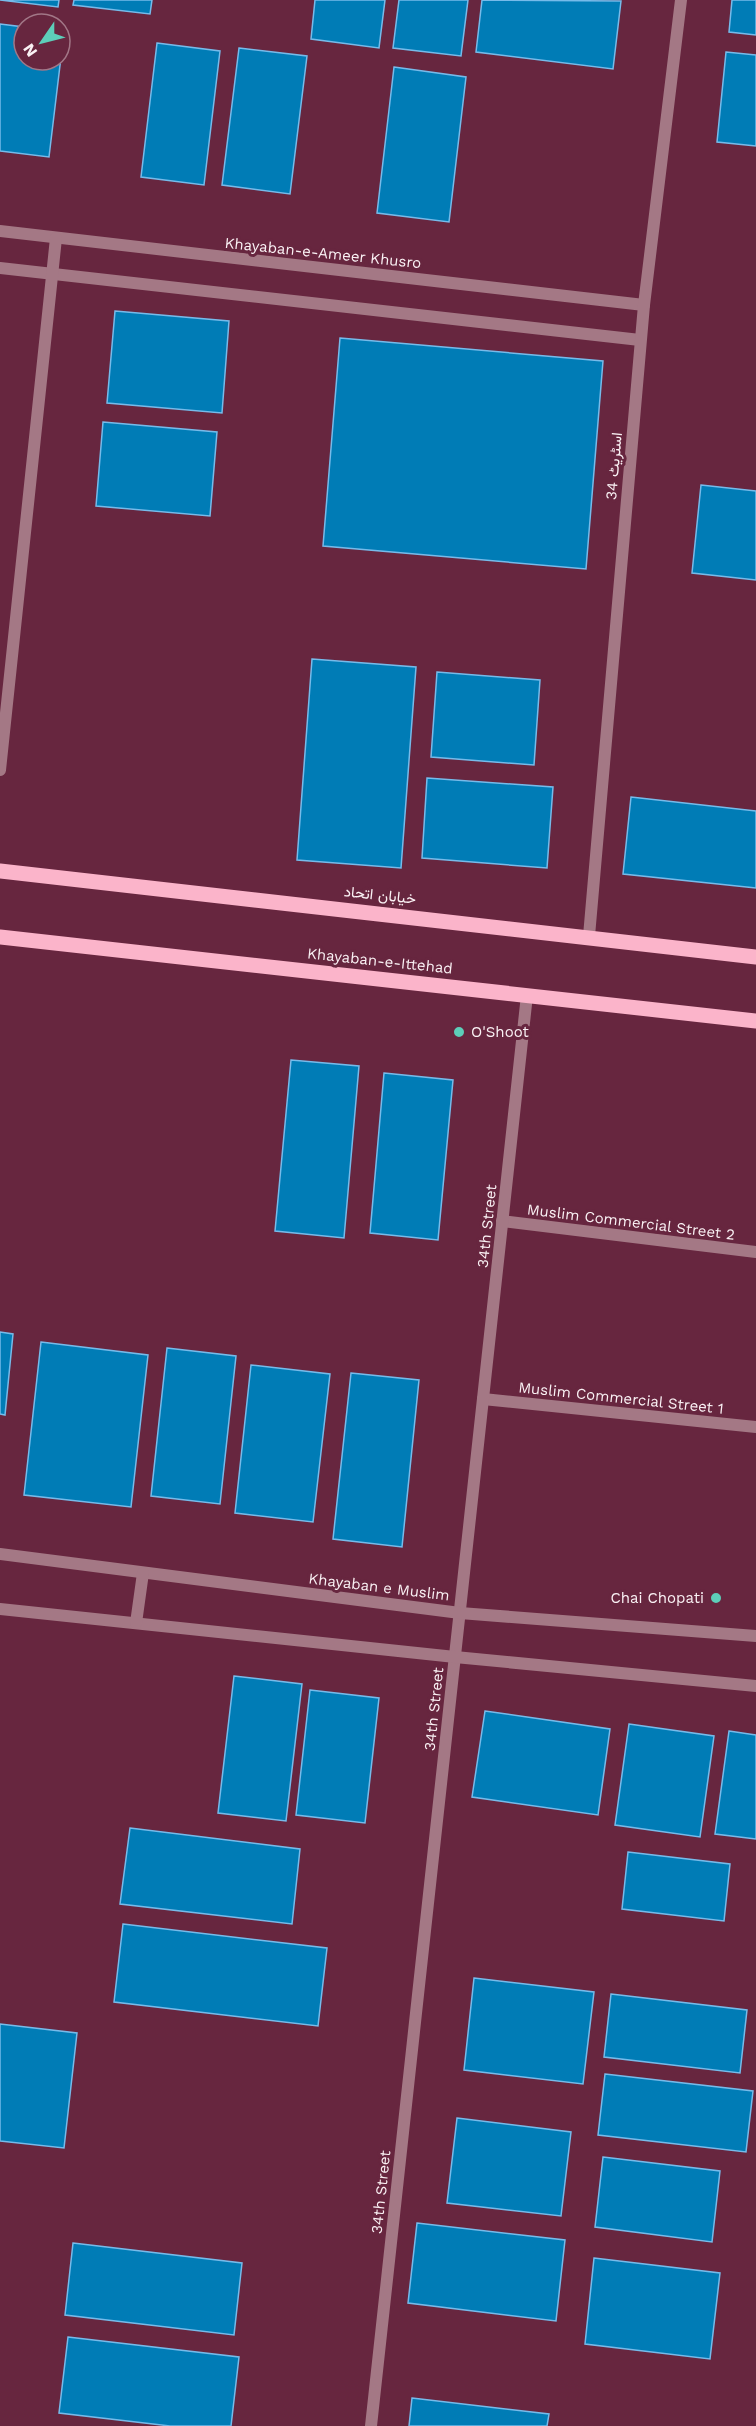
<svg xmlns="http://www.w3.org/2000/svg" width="756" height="2426" font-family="'Work Sans',Vazirmatn,sans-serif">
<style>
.building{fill:#007cb6;stroke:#76bbea;stroke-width:1.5}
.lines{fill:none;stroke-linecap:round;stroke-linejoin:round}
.minor{stroke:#a47885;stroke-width:12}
.tertiary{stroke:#a47885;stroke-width:12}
.primary{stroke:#fbb4ca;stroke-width:15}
.poi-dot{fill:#5dceb9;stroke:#67263f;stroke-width:2}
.labels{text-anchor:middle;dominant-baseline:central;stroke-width:6;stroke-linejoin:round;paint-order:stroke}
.street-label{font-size:15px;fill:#faf1f4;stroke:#67263f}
.poi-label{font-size:15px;fill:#faf1f4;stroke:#67263f;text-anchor:start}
</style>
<rect width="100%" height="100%" fill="#67263f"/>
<g class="building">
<path d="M0,0h59l-1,7z"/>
<path d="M74,0h78l-2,14 -77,-9z"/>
<path d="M315,0h70l-6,48 -68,-9z"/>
<path d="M399,0h69l-7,56 -68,-8z"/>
<path d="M482,0l139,1 -8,68 -137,-17z"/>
<path d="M732,0h24v35l-27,-3z"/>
<path d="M0,24l24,3v33h36v-28h4l-15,125 -49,-6z"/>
<path d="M157,43l63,8 -16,134 -63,-8z"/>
<path d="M239,48l68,8 -17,138 -68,-9z"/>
<path d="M726,52l30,3v91l-39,-4z"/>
<path d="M394,67l72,10 -17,145 -72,-9z"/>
<path d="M115,311l114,10 -7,92 -115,-10z"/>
<path d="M340,338l263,23 -17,208 -263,-23z"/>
<path d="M103,422l114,10 -7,84 -114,-10z"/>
<path d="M701,485l55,6v89l-64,-7z"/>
<path d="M312,659l104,8 -15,201 -104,-8z"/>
<path d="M437,672l103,8 -6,85 -103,-8z"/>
<path d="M427,778l126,9 -6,81 -125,-10z"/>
<path d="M631,797l125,14v77l-133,-14z"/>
<path d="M291,1060l68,6 -15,172 -69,-7z"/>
<path d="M384,1073l69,7 -15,160 -68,-7z"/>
<path d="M0,1332l13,2 -8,81 -5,-1z"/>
<path d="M41,1342l107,13 -17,152 -107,-12z"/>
<path d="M167,1348l69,8 -16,148 -69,-8z"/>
<path d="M251,1365l79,9 -17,148 -78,-9z"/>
<path d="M351,1373l68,7 -17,167 -69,-8z"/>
<path d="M234,1676l68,8 -16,137 -68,-8z"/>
<path d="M310,1690l69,8 -14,125 -69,-8z"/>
<path d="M485,1711l125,18 -12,86 -126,-18z"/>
<path d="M629,1724l85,12 -14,101 -85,-12z"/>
<path d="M729,1731l27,4v104l-41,-5z"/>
<path d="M130,1828l170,21 -8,75 -172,-20z"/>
<path d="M628,1852l102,12 -6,57 -102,-12z"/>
<path d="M123,1924l204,24 -9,78 -204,-24z"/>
<path d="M474,1978l120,14 -11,92 -119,-14z"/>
<path d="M611,1994l136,16 -7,63 -136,-16z"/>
<path d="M0,2024l77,9 -13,115 -64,-7z"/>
<path d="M605,2074l148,17 -7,61 -148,-17z"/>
<path d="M457,2118l114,14 -10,84 -114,-13z"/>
<path d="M603,2157l117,14 -8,71 -117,-15z"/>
<path d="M417,2223l148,17 -9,81 -148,-18z"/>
<path d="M73,2243l169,20 -8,72 -169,-20z"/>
<path d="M594,2258l126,15 -10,86 -125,-15z"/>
<path d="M68,2337l171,20 -8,69h-61l-111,-13z"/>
<path d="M412,2398l137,16 -2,12h-138z"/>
</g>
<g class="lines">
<g class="minor">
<path d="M0,231l644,74"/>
<path d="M0,268l640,72"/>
<path d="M0,770l56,-532"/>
<path d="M589,936l55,-631 37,-305"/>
<path d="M502,1221l254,31"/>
<path d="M483,1399l273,28"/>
<path d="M371,2426l156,-1431"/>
</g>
<g class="tertiary">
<path d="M0,1554l460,59 296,23"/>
<path d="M0,1609l455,48 301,29"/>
<path d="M136,1623l7,-50"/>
</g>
<g class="primary">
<path d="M0,871l756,86"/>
<path d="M0,937l756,84"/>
</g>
</g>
<g class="poi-dot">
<circle cx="459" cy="1032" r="6"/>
<circle cx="716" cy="1598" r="6"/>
</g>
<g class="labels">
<g class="street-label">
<text transform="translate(323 253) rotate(6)">Khayaban-e-Ameer Khusro</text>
<text transform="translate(614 466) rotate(-85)">اسٹریٹ 34</text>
<text transform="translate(380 895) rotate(6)">خیابان اتحاد</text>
<text transform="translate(380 961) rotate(6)">Khayaban-e-Ittehad</text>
<text transform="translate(631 1222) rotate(7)">Muslim Commercial Street 2</text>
<text transform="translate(487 1226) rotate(-84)">34th Street</text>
<text transform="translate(621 1398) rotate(6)">Muslim Commercial Street 1</text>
<text transform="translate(379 1587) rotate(7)">Khayaban e Muslim</text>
<text transform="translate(434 1709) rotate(-84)">34th Street</text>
<text transform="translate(381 2192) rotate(-84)">34th Street</text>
</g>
<g class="poi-label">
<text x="471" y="1032">O'Shoot</text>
<text x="704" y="1598" text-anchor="end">Chai Chopati</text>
</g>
</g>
<g transform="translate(42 42) rotate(235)"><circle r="28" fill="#67263f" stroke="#a27787" stroke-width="1.5"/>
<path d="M0-4.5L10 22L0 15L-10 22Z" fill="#5dceb9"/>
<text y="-9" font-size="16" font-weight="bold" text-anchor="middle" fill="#faf1f4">N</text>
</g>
</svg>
